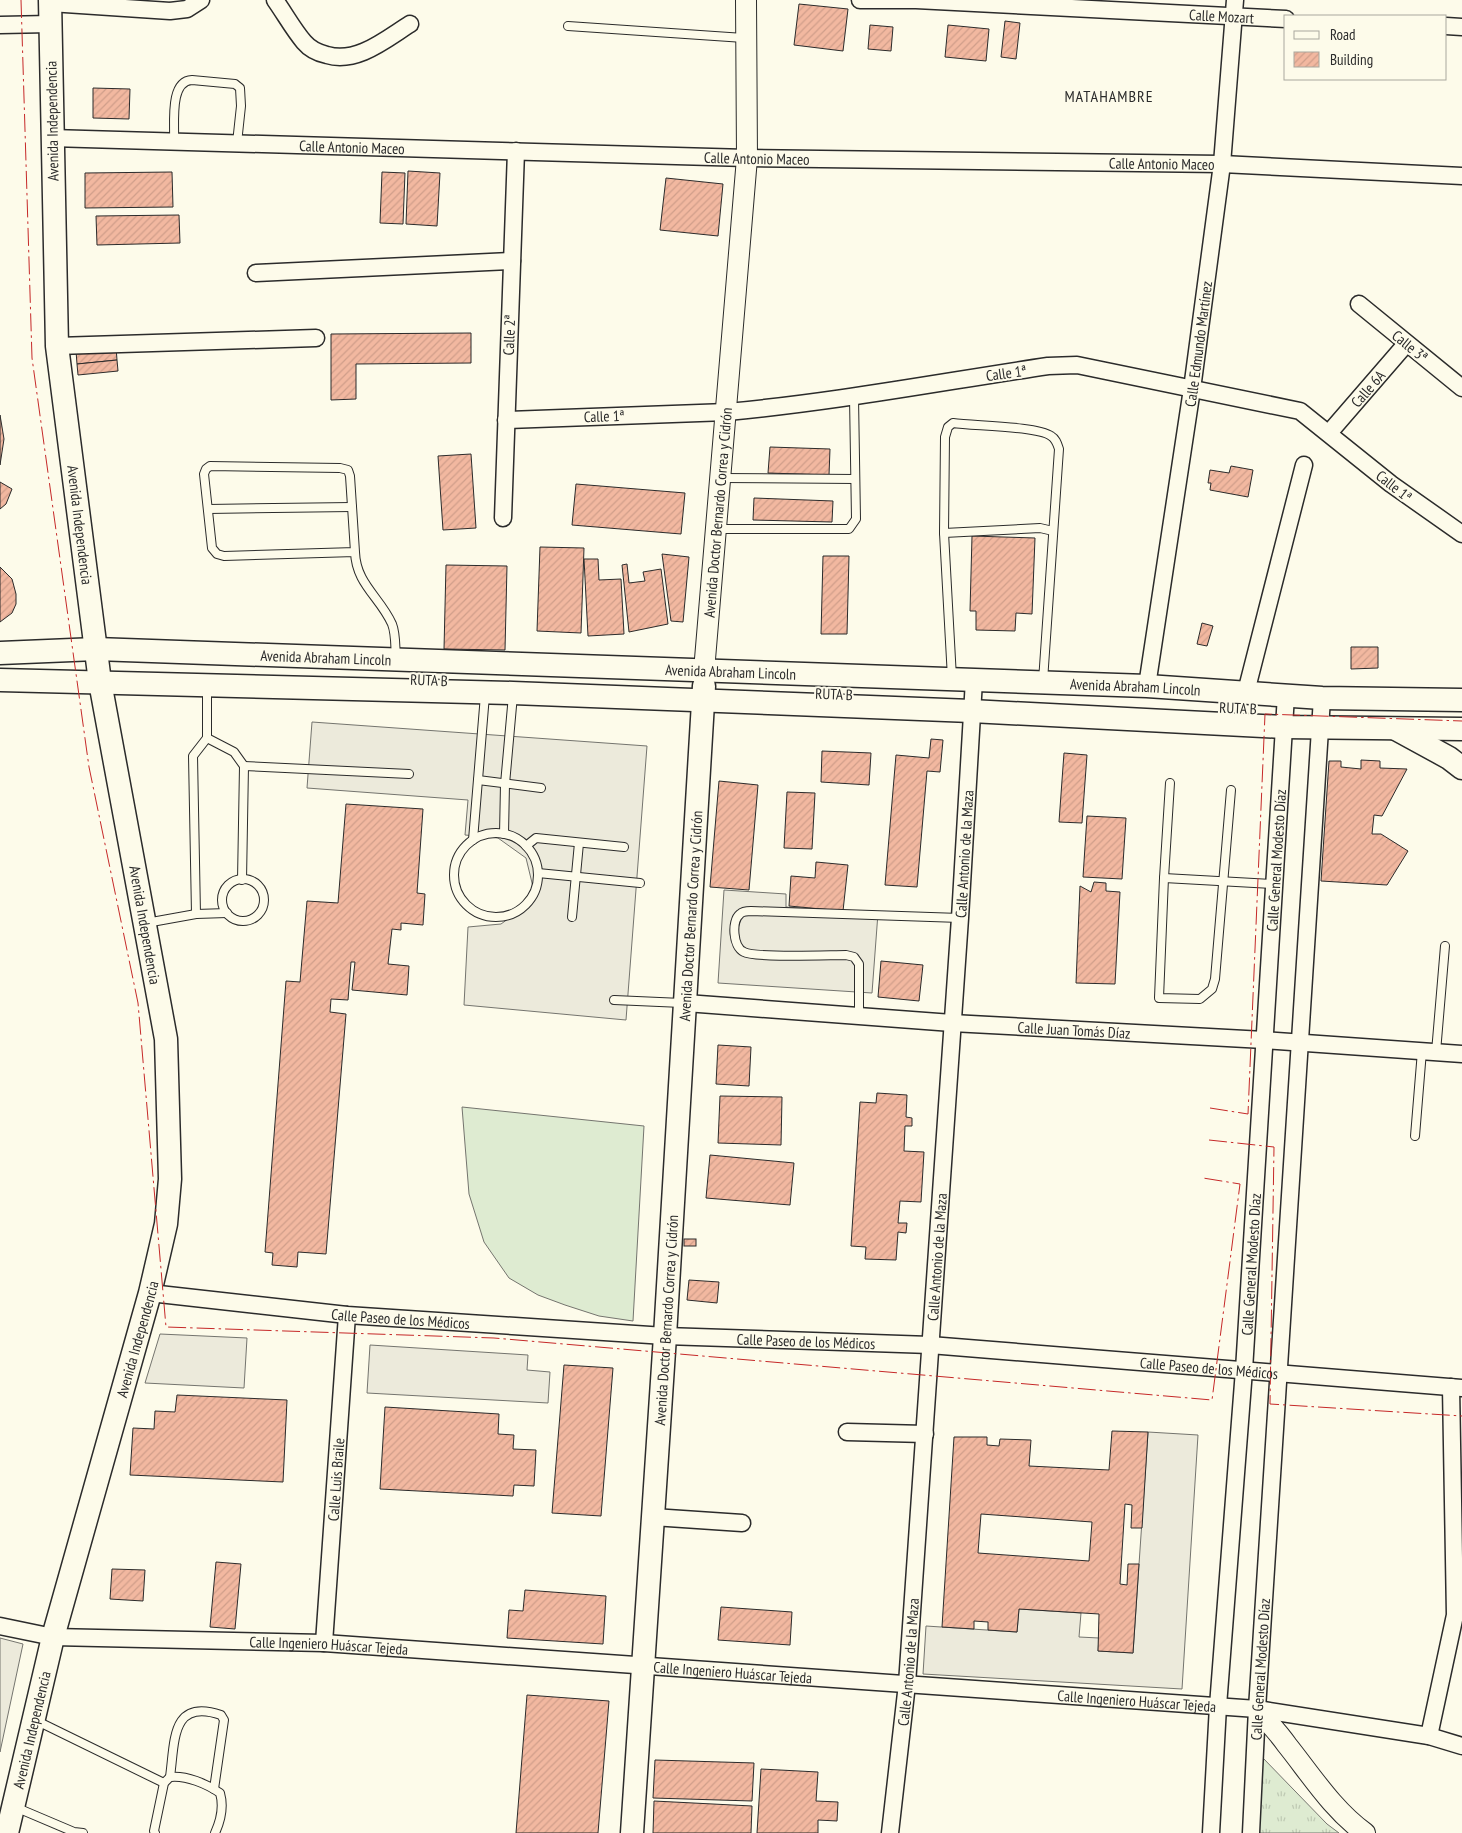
<svg xmlns="http://www.w3.org/2000/svg" width="1462" height="1833" font-family="'PT Sans Narrow',sans-serif">
<style>
.grass{fill:#deebd1;stroke:#74746e}
.park{fill:url(#park-tufts);stroke:#74746e}
.parking{fill:#eceadb;stroke:#74746e}
.building{fill:url(#building-hatch);stroke:#2b2b2b;fill-rule:evenodd}
.lines{fill:none;stroke-linecap:round;stroke-linejoin:round}
.service-casing{stroke:#2b2b2b;stroke-width:10}
.minor-casing{stroke:#2b2b2b;stroke-width:19}
.tertiary-casing{stroke:#2b2b2b;stroke-width:22}
.secondary-casing{stroke:#2b2b2b;stroke-width:25}
.service{stroke:#fdfbea;stroke-width:8}
.minor{stroke:#fdfbea;stroke-width:16}
.tertiary{stroke:#fdfbea;stroke-width:20}
.secondary{stroke:#fdfbea;stroke-width:22}
.power{stroke:#c62828;stroke-width:1;stroke-dasharray:18 4 2.5 4;stroke-linecap:butt}
.labels{text-anchor:middle;dominant-baseline:central;stroke-width:4;stroke-linejoin:round;paint-order:stroke}
.street-label{font-size:15px;fill:#2b2b2b;stroke:#fdfbea}
.neighbourhood-label{font-size:16px;letter-spacing:1px;fill:#2b2b2b;stroke:#fdfbea}
</style>
<defs>
<pattern id="park-tufts" width="24" height="20" patternUnits="userSpaceOnUse" patternTransform="scale(1.25)"><rect width="24" height="20" fill="#deebd1"/><path d="M3 7l-1-3M5 7V3M7 7l1-3M15 17l-1-3M17 17v-4M19 17l1-3" fill="none" stroke="#bfcab4"/></pattern>
<pattern id="building-hatch" width="6" height="6" patternUnits="userSpaceOnUse" patternTransform="scale(1.25)"><rect width="6" height="6" fill="#f2b8a0"/><path d="M-1 1l2-2M0 6l6-6M5 7l2-2" fill="none" stroke="#d09e8a"/></pattern>
</defs>
<rect width="100%" height="100%" fill="#fdfbea"/>
<path class="grass" d="M462,1107l182,19 -11,195 -34,-5 -34,-11 -27,-10 -29,-17 -25,-36 -15,-48z"/>
<path class="park" d="M1262,1757l65,67 12,9h-81z"/>
<g class="parking">
<path d="M312,722l335,24 -21,274 -162,-15 4,-78 33,-3 21,-15 11,-22 -7,-29 -28,-20 -33,-3 3,-35 -161,-12z"/>
<path d="M724,890l62,4v13l92,6 -6,80 -154,-10z"/>
<path d="M160,1334l87,4 -3,50 -99,-5z"/>
<path d="M370,1345l158,10 -1,15 23,2 -2,31 -181,-10z"/>
<path d="M1148,1432l50,3 -16,254 -259,-15 3,-48 91,6 2,-23 62,4 -2,24 20,1 -1,13 35,2z"/>
<path d="M0,1638l23,6 -23,108z"/>
</g>
<g class="building">
<path d="M799,4l49,5 -5,42 -49,-6z"/>
<path d="M1005,21l15,2 -4,36 -15,-2z"/>
<path d="M870,25l23,2 -2,24 -23,-2z"/>
<path d="M948,25l41,4 -3,32 -41,-4z"/>
<path d="M93,88l37,1 -1,30 -36,-1z"/>
<path d="M408,171l32,2 -3,53 -31,-2z"/>
<path d="M172,172l1,35 -88,1v-35z"/>
<path d="M382,172l23,1 -2,51 -23,-1z"/>
<path d="M666,178l57,6 -5,52 -58,-6z"/>
<path d="M179,215l1,28 -83,2 -1,-29z"/>
<path d="M471,333v30l-115,1v35l-25,1v-66z"/>
<path d="M116,347l1,13 -40,4 -1,-13z"/>
<path d="M117,360l1,11 -40,4 -1,-11z"/>
<path d="M0,415l4,24 -4,26z"/>
<path d="M770,447l60,2 -1,26 -61,-2z"/>
<path d="M471,454l5,74 -33,2 -5,-74z"/>
<path d="M1231,466l22,4 -5,27 -38,-7 1,-7h-3l2,-13 19,3z"/>
<path d="M0,482l12,7 -6,15 -6,5z"/>
<path d="M576,484l109,9 -4,41 -109,-9z"/>
<path d="M754,498l79,3 -1,21 -79,-2z"/>
<path d="M972,536l63,2 -3,76 -16,-1 -1,18 -39,-1v-19h-6z"/>
<path d="M540,547l44,1 -3,85 -44,-2z"/>
<path d="M662,554l27,3 -6,65 -12,-1z"/>
<path d="M823,556h26l-2,78h-26z"/>
<path d="M584,559h14l1,21 22,-1 3,55 -36,2z"/>
<path d="M627,564l2,19 16,-2 -2,-9 18,-3 7,55 -39,8 -7,-67z"/>
<path d="M446,565l61,1 -2,84 -61,-1z"/>
<path d="M0,567l12,12 4,15v10l-4,9 -12,9z"/>
<path d="M1202,623l11,3 -6,20 -10,-2z"/>
<path d="M1351,647h27v21l-27,1z"/>
<path d="M931,739l12,1 -3,32 -13,-1 -10,116 -32,-2 11,-130 33,3z"/>
<path d="M822,751l49,2 -2,32 -48,-3z"/>
<path d="M1064,753l23,2 -5,68 -23,-1z"/>
<path d="M1361,760l19,1v7l27,1 -25,47 -8,-1 -2,19h9l27,17 -21,34 -66,-4 8,-120h12v6l20,2z"/>
<path d="M719,781l39,4 -9,105 -39,-3z"/>
<path d="M787,792l28,1 -3,56 -28,-1z"/>
<path d="M346,804l77,5 -6,84 8,1 -2,31 -22,-2v7l-9,-1 -4,35 21,2 -2,29 -55,-5 3,-28h-4l-3,38 -17,-1 -1,13 16,2 -20,240 -28,-2 -1,15 -25,-2 1,-12 -8,-1 21,-271 14,1 7,-81 31,2z"/>
<path d="M1087,816l39,2 -4,61 -39,-2z"/>
<path d="M816,862l32,3 -5,46 -54,-5 2,-30 24,2z"/>
<path d="M1094,882l12,1v8l14,1 -5,92 -39,-1 4,-97 11,6z"/>
<path d="M881,961l42,4 -4,36 -41,-4z"/>
<path d="M718,1045l33,2 -2,39 -33,-2z"/>
<path d="M877,1093l30,2 -1,22 6,1v8h-7l-1,25 20,1 -3,50 -21,-1 -2,22h9l-1,10 -8,-1 -2,28 -31,-1 1,-12 -15,-1 9,-144 16,1z"/>
<path d="M720,1096l62,1 -1,48 -63,-2z"/>
<path d="M710,1155l84,8 -4,42 -84,-7z"/>
<rect x="684" y="1239" width="12" height="7"/>
<path d="M689,1280l30,2 -2,21 -30,-3z"/>
<path d="M564,1365l49,3 -12,148 -49,-3z"/>
<path d="M177,1395l110,5 -4,82 -153,-7 3,-47 21,1 1,-18 20,1z"/>
<path d="M385,1407l114,7 -1,20 16,1 -1,14 23,1 -2,36 -20,-1 -1,11 -133,-7z"/>
<path d="M1112,1431l36,1 -6,96h-11l1,-23 -7,-1 -5,80 7,1 1,-21h11l-6,89 -35,-2 1,-37 -80,-5 -2,23 -29,-2v-8l-14,-1v8l-32,-2 12,-190h33v8l12,1 1,-7 31,1 -2,26 80,4zM981,1514l111,8 -3,39 -111,-8z"/>
<path d="M216,1562l25,2 -6,65 -25,-2z"/>
<path d="M112,1569l33,1 -2,31 -33,-2z"/>
<path d="M525,1590l81,6 -3,48 -96,-6 2,-28 14,1z"/>
<path d="M721,1607l71,5 -2,33 -72,-5z"/>
<path d="M527,1695l82,6 -11,132h-82z"/>
<path d="M655,1760l99,3 -2,38 -99,-3z"/>
<path d="M761,1769l57,3 -2,29 22,1 -1,19 -19,-1v13h-61z"/>
<path d="M654,1801l98,5 -1,27h-98z"/>
</g>
<g class="lines">
<g class="service-casing">
<g id="service">
<path d="M568,26l176,12"/>
<path d="M174,141c1,-17 -5,-60 18,-61l43,4 5,4 1,18 -4,37"/>
<path d="M722,478l133,1"/>
<path d="M208,509l144,-2"/>
<path d="M717,529h132l7,-10 -2,-122"/>
<path d="M944,533l96,-5 13,3"/>
<path d="M355,552l-131,4 -7,-2 -5,-6 -8,-74 2,-5 4,-3 130,2 8,2 2,6 5,76c1,32 25,45 37,72 4,10 3,23 4,34"/>
<path d="M952,678l-8,-145 1,-96 3,-10 5,-4c21,3 84,3 98,13 5,3 6,7 8,13l-16,232"/>
<path d="M207,687v51l27,14 10,14 -2,114"/>
<path d="M244,766l165,8"/>
<path d="M478,780l63,8"/>
<path d="M1170,783l-6,95 -5,120 41,1 12,-10 3,-10 16,-189"/>
<circle cx="496" cy="875" r="42"/>
<path d="M504,834l1,-50 8,-89"/>
<path d="M473,840l12,-145"/>
<path d="M526,846l10,-8 88,9"/>
<path d="M538,873l102,10"/>
<path d="M1164,878l110,6"/>
<circle cx="243" cy="900" r="21"/>
<path d="M196,914l-3,-158 14,-18"/>
<path d="M572,917l7,-74"/>
<path d="M146,923l50,-9 31,-1"/>
<path d="M614,1000l68,3"/>
<path d="M859,1015v-51l-5,-7 -8,-2c-17,0 -92,3 -102,-3 -11,-5 -13,-31 -4,-38 3,-3 8,-3 11,-3l209,7"/>
<path d="M1436,1052l9,-106"/>
<path d="M1415,1136l7,-85"/>
<path d="M35,1720l129,63"/>
<path d="M170,1777c5,-36 1,-79 51,-62l3,5 -10,69"/>
<path d="M15,1807l59,25 9,1"/>
<path d="M155,1833l-1,-2 10,-48 6,-6c16,-2 37,7 50,16 4,14 1,27 -5,40"/>
</g>
</g>
<g class="minor-casing">
<g id="minor">
<path d="M275,0c10,14 18,29 29,42 5,6 14,11 23,13 30,9 59,-16 83,-31"/>
<path id="s1" d="M860,0h56l370,19"/>
<path d="M50,3l120,8 17,-2 14,-9"/>
<path d="M0,25l50,-1"/>
<path d="M1446,26l16,1"/>
<path id="s2" d="M51,138l696,20 475,6 240,12"/>
<path d="M256,273l256,-12"/>
<path d="M1359,304l103,84"/>
<path d="M57,346l259,-8"/>
<path d="M506,420l221,-8c108,-10 214,-30 321,-46l29,-1 223,46 91,73 71,50"/>
<path id="s3" d="M1329,433l77,-89"/>
<path d="M503,518l13,-367"/>
<path id="s4" d="M1147,686l45,-297 30,-225 13,-164"/>
<path d="M1246,692l58,-227"/>
<path id="s5" d="M686,1003l266,20 312,17 198,14"/>
<path id="s6" d="M150,1293l197,22 318,21 265,9 532,43"/>
<path d="M847,1432l78,2"/>
<path d="M653,1517l89,6"/>
<path id="s7" d="M0,1626l53,11 271,6 933,66 172,27 33,10"/>
<path id="s8" d="M324,1643l23,-328"/>
<path d="M1429,1736l26,-121 -4,-228"/>
<path id="s9" d="M890,1833l17,-149 53,-766 14,-238"/>
<path id="s10" d="M1211,1833l7,-127 26,-336 42,-675"/>
<path id="s11" d="M1251,1833l6,-124 65,-1011"/>
</g>
</g>
<g class="tertiary-casing">
<g id="tertiary">
<path id="s12" d="M704,671l43,-513 -1,-158"/>
<path d="M1257,1709c10,12 21,23 30,36 24,30 46,65 78,88"/>
</g>
</g>
<g class="secondary-casing">
<g id="secondary">
<path id="s13" d="M0,653l96,-4 1051,37 175,12 140,2"/>
<path d="M0,680l513,13 458,18 312,16 179,2"/>
<path d="M1396,729l53,29 13,10"/>
<path id="s14" d="M7,1833l46,-196 97,-344 16,-69 4,-45 -4,-140 -66,-357 -43,-336 -7,-346"/>
<path id="s15" d="M632,1833l33,-497 39,-650"/>
</g>
</g>
<use href="#service" class="service"/>
<use href="#minor" class="minor"/>
<use href="#tertiary" class="tertiary"/>
<use href="#secondary" class="secondary"/>
<g class="power">
<path d="M21,0l11,358 57,409 49,236 28,324 328,11 718,62 28,-216 -37,-6"/>
<path d="M1210,1108l38,6 17,-400 197,7"/>
<path d="M1209,1140l65,7 -4,257 192,12"/>
</g>
</g>
<g class="labels">
<g class="street-label">
<text stroke="none"><textPath href="#s1" startOffset="362">Calle Mozart</textPath></text>
<text transform="translate(52 121) rotate(-91)">Avenida Independencia</text>
<text stroke="none"><textPath href="#s2" startOffset="301">Calle Antonio Maceo</textPath></text>
<text stroke="none"><textPath href="#s2" startOffset="706">Calle Antonio Maceo</textPath></text>
<text stroke="none"><textPath href="#s2" startOffset="1111">Calle Antonio Maceo</textPath></text>
<text transform="translate(509 335) rotate(-88)">Calle 2ª</text>
<text stroke="none"><textPath href="#s4" startOffset="346">Calle Edmundo Martínez</textPath></text>
<text transform="translate(1410 346) rotate(39)">Calle 3ª</text>
<text transform="translate(1006 373) rotate(-8)">Calle 1ª</text>
<text stroke="none"><textPath href="#s3" startOffset="59">Calle 6A</textPath></text>
<text transform="translate(604 416) rotate(-2)">Calle 1ª</text>
<text transform="translate(1394 486) rotate(38)">Calle 1ª</text>
<text stroke="none"><textPath href="#s12" startOffset="159">Avenida Doctor Bernardo Correa y Cidrón</textPath></text>
<text transform="translate(80 525) rotate(83)">Avenida Independencia</text>
<text stroke="none"><textPath href="#s13" startOffset="326">Avenida Abraham Lincoln</textPath></text>
<text stroke="none"><textPath href="#s13" startOffset="731">Avenida Abraham Lincoln</textPath></text>
<text transform="translate(429 680) rotate(2)">RUTA B</text>
<text stroke="none"><textPath href="#s13" startOffset="1136">Avenida Abraham Lincoln</textPath></text>
<text transform="translate(834 694) rotate(2)">RUTA B</text>
<text transform="translate(1238 708) rotate(2)">RUTA B</text>
<text stroke="none"><textPath href="#s9" startOffset="982">Calle Antonio de la Maza</textPath></text>
<text stroke="none"><textPath href="#s10" startOffset="975">Calle General Modesto Díaz</textPath></text>
<text stroke="none"><textPath href="#s15" startOffset="919">Avenida Doctor Bernardo Correa y Cidrón</textPath></text>
<text transform="translate(145 925) rotate(80)">Avenida Independencia</text>
<text stroke="none"><textPath href="#s5" startOffset="389">Calle Juan Tomás Díaz</textPath></text>
<text stroke="none"><textPath href="#s9" startOffset="578">Calle Antonio de la Maza</textPath></text>
<text stroke="none"><textPath href="#s10" startOffset="570">Calle General Modesto Díaz</textPath></text>
<text stroke="none"><textPath href="#s6" startOffset="252">Calle Paseo de los Médicos</textPath></text>
<text stroke="none"><textPath href="#s15" startOffset="514">Avenida Doctor Bernardo Correa y Cidrón</textPath></text>
<text stroke="none"><textPath href="#s14" startOffset="511">Avenida Independencia</textPath></text>
<text stroke="none"><textPath href="#s6" startOffset="658">Calle Paseo de los Médicos</textPath></text>
<text stroke="none"><textPath href="#s6" startOffset="1062">Calle Paseo de los Médicos</textPath></text>
<text stroke="none"><textPath href="#s8" startOffset="164">Calle Luis Braile</textPath></text>
<text stroke="none"><textPath href="#s7" startOffset="330">Calle Ingeniero Huáscar Tejeda</textPath></text>
<text stroke="none"><textPath href="#s9" startOffset="172">Calle Antonio de la Maza</textPath></text>
<text stroke="none"><textPath href="#s11" startOffset="164">Calle General Modesto Díaz</textPath></text>
<text stroke="none"><textPath href="#s7" startOffset="735">Calle Ingeniero Huáscar Tejeda</textPath></text>
<text stroke="none"><textPath href="#s7" startOffset="1140">Calle Ingeniero Huáscar Tejeda</textPath></text>
<text stroke="none"><textPath href="#s14" startOffset="106">Avenida Independencia</textPath></text>
</g>
<g class="neighbourhood-label">
<text x="1109" y="96">MATAHAMBRE</text>
</g>
</g>
<rect x="1284" y="15" width="162" height="65" fill="#fdfbea" stroke="#a9a89e"/>
<rect x="1294" y="31" width="25" height="8" fill="#fdfbea" stroke="#a9a89e"/>
<text x="1330" y="40" font-size="15" fill="#2b2b2b">Road</text>
<rect x="1294" y="52" width="25" height="15" fill="url(#building-hatch)" stroke="#a9a89e"/>
<text x="1330" y="65" font-size="15" fill="#2b2b2b">Building</text>
</svg>
